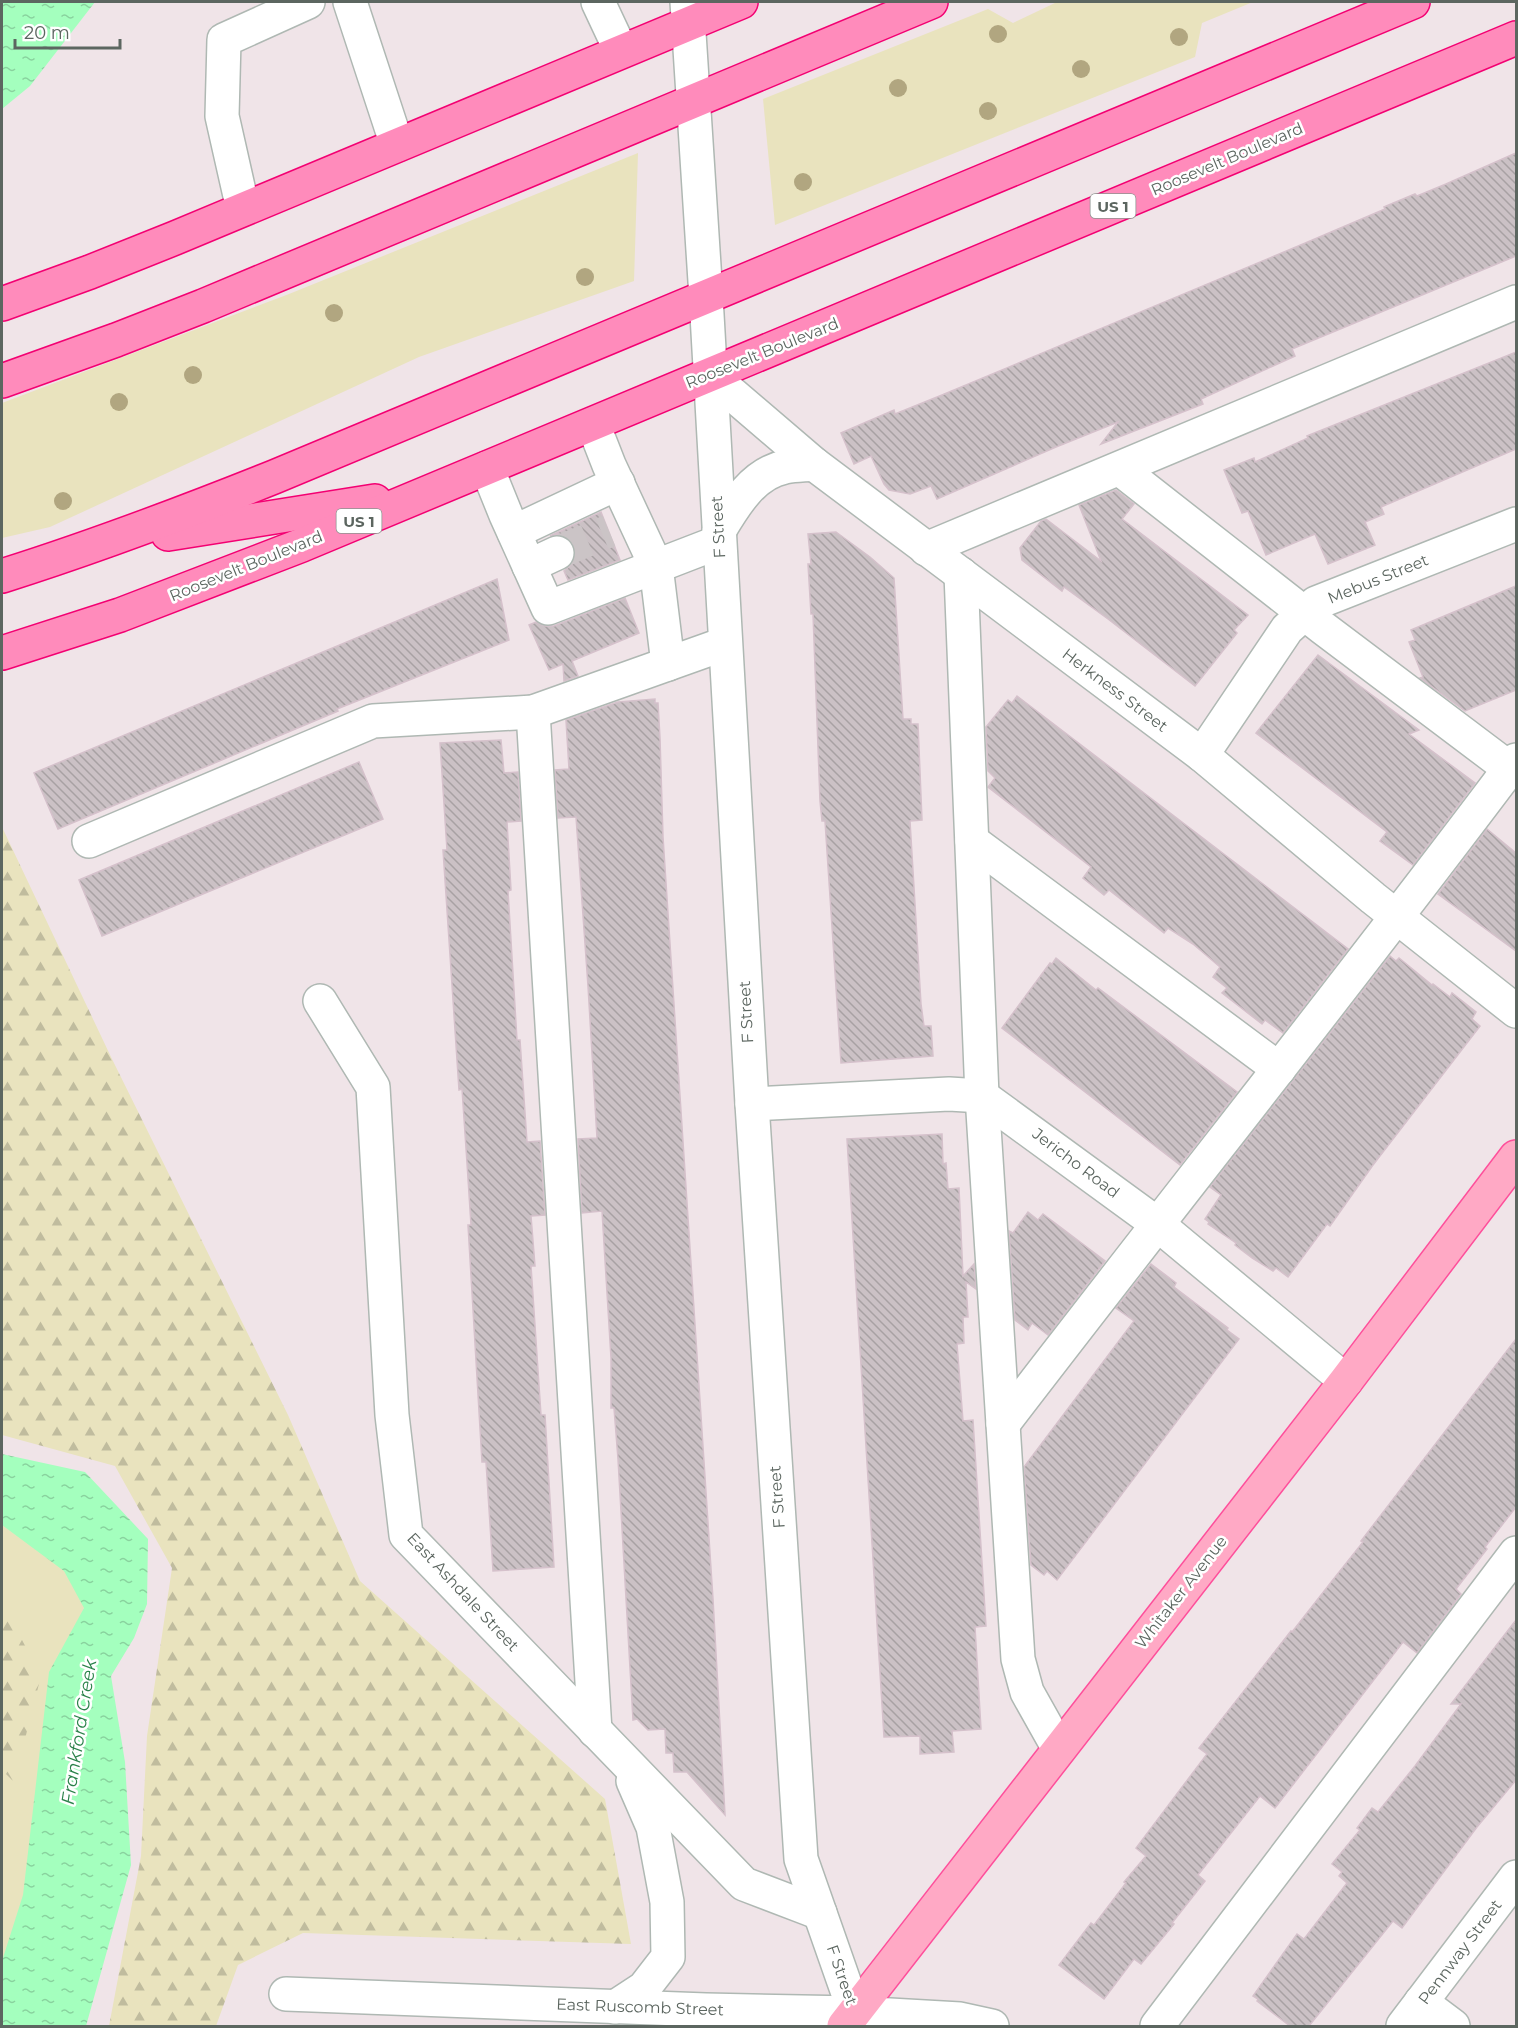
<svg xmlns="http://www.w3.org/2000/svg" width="1518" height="2028" font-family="Montserrat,sans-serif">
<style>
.green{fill:#e9e3be}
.forest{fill:url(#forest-firs)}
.water{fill:url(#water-ripples)}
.building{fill:url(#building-back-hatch);stroke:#d5c1cb;stroke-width:1.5}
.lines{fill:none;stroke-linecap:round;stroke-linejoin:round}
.minor-tunnel{stroke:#cbc4c6;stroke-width:33;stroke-dasharray:33 16;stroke-linecap:butt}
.minor-casing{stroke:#afb8b3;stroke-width:36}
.major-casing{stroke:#fe4f9b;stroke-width:36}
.highway-casing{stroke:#f30072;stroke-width:36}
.minor{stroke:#fff;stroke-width:33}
.major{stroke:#ffa9c5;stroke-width:33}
.highway{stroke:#ff8bbb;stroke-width:33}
.tree{fill:#b1a680}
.labels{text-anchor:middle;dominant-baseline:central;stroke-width:5;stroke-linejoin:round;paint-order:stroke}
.shield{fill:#fff;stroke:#8d9490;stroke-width:1.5}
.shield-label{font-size:15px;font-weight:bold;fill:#5c6660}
.street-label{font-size:16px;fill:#5c6660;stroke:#fff}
.water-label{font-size:18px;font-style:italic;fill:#2b824a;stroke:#fff}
</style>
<defs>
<pattern id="forest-firs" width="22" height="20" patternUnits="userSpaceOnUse" patternTransform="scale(1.5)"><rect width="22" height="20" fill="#e9e3be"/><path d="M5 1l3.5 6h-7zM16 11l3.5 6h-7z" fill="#c0bc9e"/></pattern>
<pattern id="water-ripples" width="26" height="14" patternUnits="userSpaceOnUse" patternTransform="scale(1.5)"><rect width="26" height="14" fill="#a4ffbe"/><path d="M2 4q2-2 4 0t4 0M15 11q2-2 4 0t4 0" fill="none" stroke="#89d29e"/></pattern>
<pattern id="building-back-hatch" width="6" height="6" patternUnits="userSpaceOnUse" patternTransform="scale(1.5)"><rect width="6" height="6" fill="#cbc1c5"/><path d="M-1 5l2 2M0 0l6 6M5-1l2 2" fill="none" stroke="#a8a1a3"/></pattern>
</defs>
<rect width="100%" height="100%" fill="#f0e4e8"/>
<g class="green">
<path d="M1057,2h196l-51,21 -7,34 -420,168 -12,-126 225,-90 25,14z"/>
<path d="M638,153l-4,128 -215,76 -369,170 -48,11v-135l287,-109z"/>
<path d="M2,1493l98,33 -98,500z"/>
</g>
<g class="forest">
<path d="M2,827l109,230 177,358 72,166 245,218 26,145 -328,-11 -65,32 -22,61h-107l32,-170 6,-120 25,-168 -57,-102 -113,-31z"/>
<path d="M2,1602l39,74 -27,106 -12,-12z"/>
</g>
<g class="water">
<path d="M2,2h93l-65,84 -28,23z"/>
<path d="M2,1454l83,18 63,67 -1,65 -13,34 -23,38 14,86 6,103 -45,161h-84v-65l21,-66 26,-223 35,-64 -20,-37 -62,-46z"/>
</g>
<g class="building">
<path d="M1516,153v103l-224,93 3,7 -94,43 2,5 -102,40 17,-22 -62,25 -119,52 -6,-13 -21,8 -21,-4 -5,-6 -13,-28 -17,8 -13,-31 53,-23 1,4 47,-19 361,-151 82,-35 -1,-2 31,-13 2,2 29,-12z"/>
<path d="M1516,352v97l-135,58 3,7 -19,8 10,23 -47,19 -13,-30 -49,21 -18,-44 -6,2 -18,-43 30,-12 1,4 53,-24 -1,-2z"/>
<path d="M1116,490l18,14 -12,15 126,96 -14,15 3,3 -42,53 -87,-67 -44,-32 -2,4 -40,-31 -2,-12 21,-27 5,-2 55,42 -22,-56z"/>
<path d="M601,512l19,48 -52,20 -4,-9 9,-8 3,-9 -2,-8 -7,-9 -8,-3 -9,2z"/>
<path d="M836,532l34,25 24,21 9,141h8v5h7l4,96 -12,1 11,183 3,22h7l2,30 -92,7 -16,-242h-3l-2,-20 -7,-187h-2l-3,-50h3l-3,-30z"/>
<path d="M497,579l12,61 -172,69 1,2 -280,118 -24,-56z"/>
<path d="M1516,586v104l-51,21 -45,-33 3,-1 -14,-35 6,-2 -4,-10z"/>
<path d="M625,598l14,35 -67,28 6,15 -14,5 -1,-17 -14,6 -20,-45 7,-3 9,4h9z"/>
<path d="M1318,655l101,75 -10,4 66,49 -62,82 -33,-24 7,-9 -131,-99z"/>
<path d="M1017,696l331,253 -65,84 -18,-13 -3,4 -40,-31 5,-5 -14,-11 7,-10 -27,-23 -25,-16 -4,5 -55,-43 -5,5 -21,-17 8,-11 -103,-80 7,-9 -7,-7 -2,-44 22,-27 4,3z"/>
<path d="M655,699v4h3l2,35 3,99 50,762 12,216 -38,-43h-13l-1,-19h-7l-1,-24 -17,1 -11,-11 -4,1 -15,-261 -4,-51h-3v-50l-9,-147 -20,2 -4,-74 19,-1 -9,-152 -12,-169 -18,1 -3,-48 14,-1 -3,-49 52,-18z"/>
<path d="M501,740l3,33 14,-1 3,49 -14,1 4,68 -3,1 9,149h3l7,102 13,-1 5,74 -14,1 4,50h-4l10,149h4l9,152 -61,4 -7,-109h-4l-14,-237h3l-4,-62 -5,-74 -3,1 -16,-240h4l-7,-107z"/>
<path d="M359,762l24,57 -281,117 -23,-56z"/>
<path d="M1487,829l29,24v98l-78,-57z"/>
<path d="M1390,956l6,5 3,-3 33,27 1,-1 17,13 2,-4 24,19 -4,7 8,7 -107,139 -43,61 -3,-2 -39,53 -12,-9 -3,3 -21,-13 -17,-13 1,-2 -28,-19 1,-2 -4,-3 16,-24 -11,-8z"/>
<path d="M1056,958l40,32 2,-2 139,104 -57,73 -178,-137 48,-65 2,1z"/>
<path d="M942,1134l1,30 3,-1 2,26 11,-1 4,88 11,-12 2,25 -10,-7 2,35h-5l1,26 -7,1 6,77 10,-1 13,206 -11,1 6,102 -29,2 2,21 -34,2v-18l-36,1 -37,-598z"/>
<path d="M1028,1212l10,8 5,-6 62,47 -57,74 -16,-12 -4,7 -13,-10 -6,-89 4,2z"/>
<path d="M1151,1264l25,19 -2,4 54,41 -1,2 12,9 -182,241 -10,-9 -3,4 -13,-10 -7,-98 110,-146 -18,-13z"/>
<path d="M1516,1339v168l-31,40 2,2 -31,40 5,5 -44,59 -14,-11 -128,166 -15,-12 -62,79 7,6 -33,42 2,1 -33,40 -7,-5 -30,40 -45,-34 32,-42 3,2 32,-42 -2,-1 22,-26 -10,-8 71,-94 -8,-6 92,-117 1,1 40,-51 31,-39 -2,-1z"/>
<path d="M1516,1620v160l-39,47 -75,101 -9,-7 -84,105h-19l-33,-25 1,-2 -5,-3 44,-62 7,5 43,-56 -8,-7 3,-4 -10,-8 28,-34 -3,-2 15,-20 6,4 37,-46 46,-62h-10z"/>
</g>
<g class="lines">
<path class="minor-tunnel" d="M557,553l52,-22"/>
<g class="minor-casing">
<g id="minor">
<path d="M350,2l47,143"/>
<path d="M598,2l23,49"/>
<path d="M687,2l19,295 46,807 49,755 54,154"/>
<path d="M243,209l-21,-93 2,-76 84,-38"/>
<path d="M710,375l104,89 388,291 171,143 143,113"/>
<path d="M593,424l16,41 47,101 12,98"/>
<path d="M487,468l19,47 42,93 171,-66"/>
<path d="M1120,469l203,159 187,141"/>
<path d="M719,531c15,-25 34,-58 66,-64 9,-2 19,-2 29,-3"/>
<path d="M514,532l104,-49"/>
<path d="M926,549l590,-247"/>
<path d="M529,566l28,-13"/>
<path d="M961,574l21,522 36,563 9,33 32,57"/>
<path d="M533,712l62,1019"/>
<path d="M1202,755l85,-126 29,-26 200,-79"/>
<path d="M89,841l284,-120 160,-9 191,-68"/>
<path d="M972,841l307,228"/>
<path d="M320,1001l53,86 19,328 14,120 338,349 76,29"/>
<path d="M752,1104l197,-10 33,2 174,127 190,158"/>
<path d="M1003,1424c170,-222 345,-440 513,-664"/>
<path d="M286,1994l420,16 149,3 105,6 32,7"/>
<path d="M1421,2002l32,24"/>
<path d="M615,2007l29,-19 24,-31 -1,-55 -14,-75 -20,-46"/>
<path d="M1157,2026l359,-473"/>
<path d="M1403,2026l113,-149"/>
</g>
</g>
<g class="major-casing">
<path id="major" d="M844,2026l502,-645 170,-224"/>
</g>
<g class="highway-casing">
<g id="highway">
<path d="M2,304l88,-32 85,-34 566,-236"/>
<path d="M2,381l114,-41 87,-34 728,-304"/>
<path d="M168,534l207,-33"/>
<path d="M2,576c92,-29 182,-63 272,-99l1139,-475"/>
<path d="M2,653l118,-38 182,-70 1214,-507"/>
</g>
</g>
<use href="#minor" class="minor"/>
<use href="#major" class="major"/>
<use href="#highway" class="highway"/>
</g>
<g class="tree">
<circle cx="998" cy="34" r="9"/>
<circle cx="1179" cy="37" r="9"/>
<circle cx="1081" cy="69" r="9"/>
<circle cx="898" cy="88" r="9"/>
<circle cx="988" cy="111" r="9"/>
<circle cx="803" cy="182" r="9"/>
<circle cx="585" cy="277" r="9"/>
<circle cx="334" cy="313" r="9"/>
<circle cx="193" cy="375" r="9"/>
<circle cx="119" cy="402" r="9"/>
<circle cx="63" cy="501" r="9"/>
</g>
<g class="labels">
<g class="shield">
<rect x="1090.5" y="194" width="45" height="24" rx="4.5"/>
<rect x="336.5" y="509" width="45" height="24" rx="4.5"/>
</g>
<g class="shield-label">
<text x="1113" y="206">US 1</text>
<text x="359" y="521">US 1</text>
</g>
<g class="street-label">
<text transform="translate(1227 159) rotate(-23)">Roosevelt Boulevard</text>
<text transform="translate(762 353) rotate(-22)">Roosevelt Boulevard</text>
<text transform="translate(718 527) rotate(-93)">F Street</text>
<text transform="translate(246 566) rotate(-22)">Roosevelt Boulevard</text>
<text transform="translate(1378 579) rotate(-22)">Mebus Street</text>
<text transform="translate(1115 690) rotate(37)">Herkness Street</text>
<text transform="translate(746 1012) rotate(-93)">F Street</text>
<text transform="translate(1076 1163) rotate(37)">Jericho Road</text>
<text transform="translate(777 1497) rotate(-94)">F Street</text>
<text transform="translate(463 1592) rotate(47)">East Ashdale Street</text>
<text transform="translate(1181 1592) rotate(-52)">Whitaker Avenue</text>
<text transform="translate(1460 1952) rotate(-53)">Pennway Street</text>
<text transform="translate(842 1975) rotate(71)">F Street</text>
<text transform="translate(640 2007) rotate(2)">East Ruscomb Street</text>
</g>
<g class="water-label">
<text transform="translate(79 1732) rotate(-81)">Frankford Creek</text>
</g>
</g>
<rect width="1518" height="2028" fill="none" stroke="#5c6660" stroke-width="6"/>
<path d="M15 39v9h105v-9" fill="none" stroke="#5c6660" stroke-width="3"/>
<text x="24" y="39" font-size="18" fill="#5c6660" stroke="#ffffff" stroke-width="4.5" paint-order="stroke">20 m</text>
</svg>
